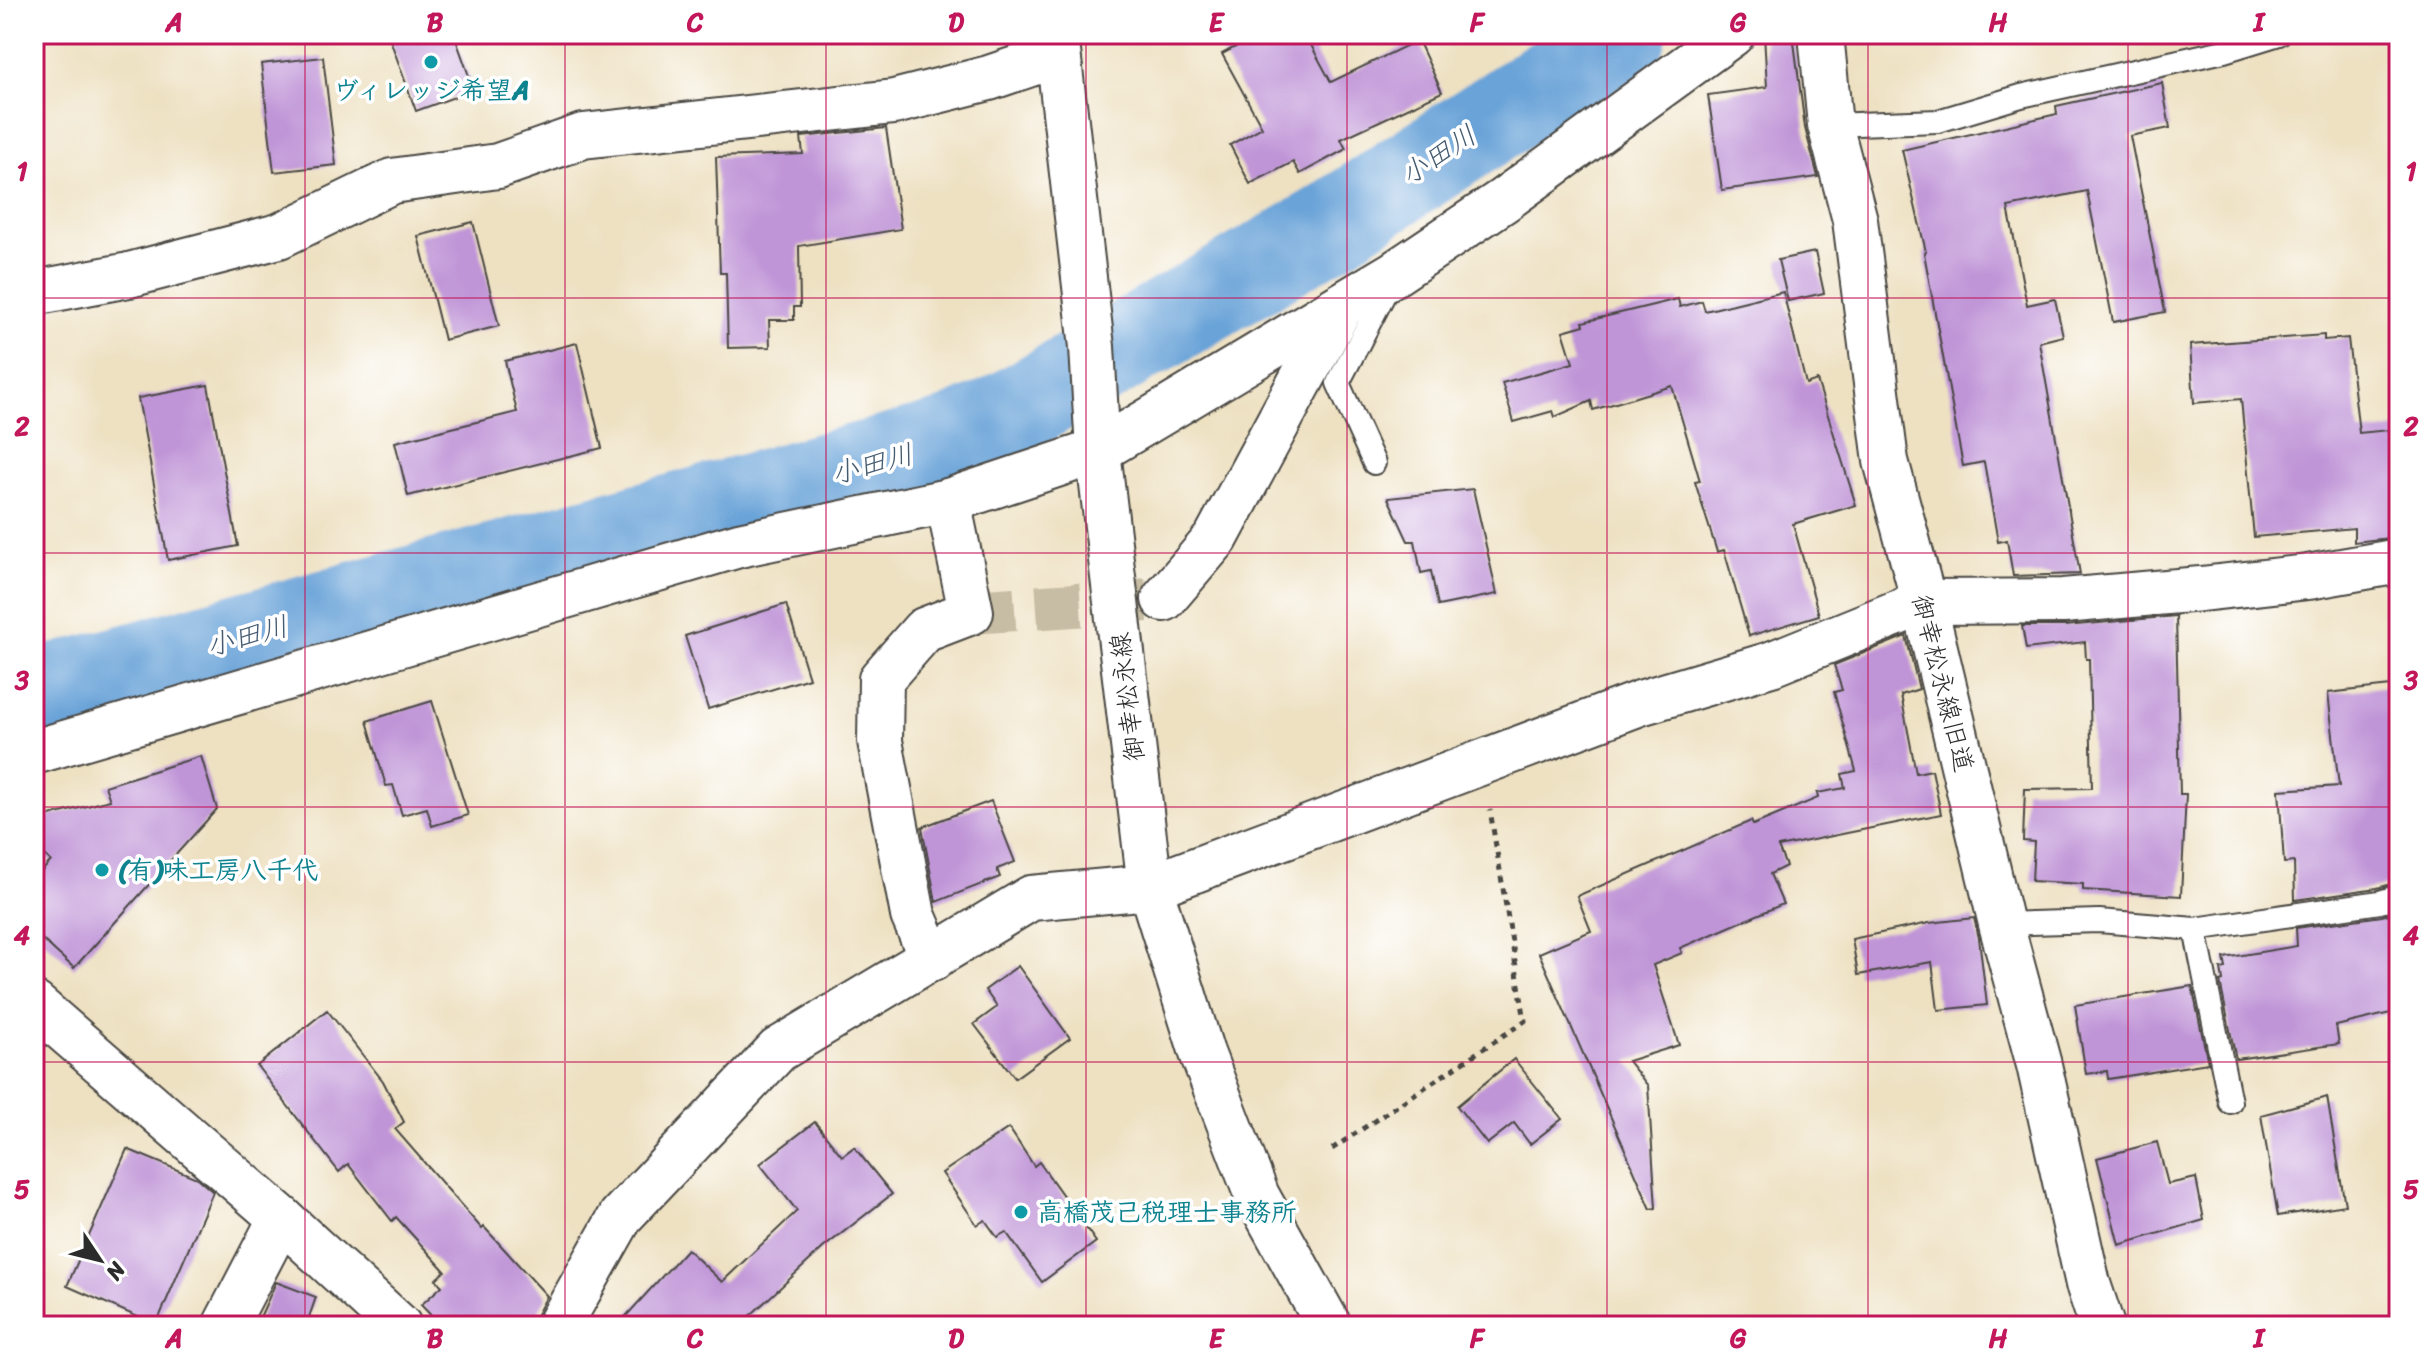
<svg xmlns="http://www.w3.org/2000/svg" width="2433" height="1360" font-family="Sriracha,'Klee One',sans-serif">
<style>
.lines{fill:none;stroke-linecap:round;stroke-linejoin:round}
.river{stroke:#69a3d8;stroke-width:88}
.building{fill:#c095d7}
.minor-tunnel{stroke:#c7bda4;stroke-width:44;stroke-dasharray:44 22;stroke-linecap:butt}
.service-casing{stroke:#484642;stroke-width:26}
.minor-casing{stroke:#484642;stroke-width:48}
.secondary-casing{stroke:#484642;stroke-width:48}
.path{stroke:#484642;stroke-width:5;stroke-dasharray:6 6;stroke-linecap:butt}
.service{stroke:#fff;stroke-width:22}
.minor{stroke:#fff;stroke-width:44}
.secondary{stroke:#fff;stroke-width:44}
.grid{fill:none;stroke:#c2185b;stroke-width:2;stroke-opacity:0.55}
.culture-dot{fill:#0f9aa8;stroke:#fff;stroke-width:3}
.labels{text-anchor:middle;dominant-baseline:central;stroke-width:7;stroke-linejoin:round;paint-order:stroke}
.culture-label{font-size:26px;font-weight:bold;fill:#0d838f;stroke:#fff;text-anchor:start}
.street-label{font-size:26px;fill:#2b2b2b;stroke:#fff}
.water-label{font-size:28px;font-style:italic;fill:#445b70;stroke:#fff}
.neatline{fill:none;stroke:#c2185b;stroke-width:3}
.grid-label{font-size:26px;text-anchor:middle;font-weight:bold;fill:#c2185b}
</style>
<rect width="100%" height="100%" fill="#fff"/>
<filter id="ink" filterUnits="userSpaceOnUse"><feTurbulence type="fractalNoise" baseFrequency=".0125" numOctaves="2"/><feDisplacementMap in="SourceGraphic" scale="16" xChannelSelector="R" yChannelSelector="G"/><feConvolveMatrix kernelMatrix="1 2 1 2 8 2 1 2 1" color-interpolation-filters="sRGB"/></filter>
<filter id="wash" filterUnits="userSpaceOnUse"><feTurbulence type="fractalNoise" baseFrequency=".006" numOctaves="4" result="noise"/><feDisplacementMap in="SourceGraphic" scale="32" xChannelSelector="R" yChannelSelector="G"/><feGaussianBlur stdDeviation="1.8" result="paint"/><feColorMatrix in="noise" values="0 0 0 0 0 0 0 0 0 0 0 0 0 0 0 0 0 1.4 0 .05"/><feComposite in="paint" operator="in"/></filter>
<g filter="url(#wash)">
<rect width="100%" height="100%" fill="#eee1c2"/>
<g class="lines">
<path class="river" d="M34,694l912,-251 57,-25 324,-190 296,-194"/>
</g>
<g id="blocks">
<g class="building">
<path d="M388,34h66l20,56 -58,21z"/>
<path d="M1260,34h45l26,48 87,-42 24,52 -101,47 5,10 -46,25 -7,-12 -43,22 -20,-39 32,-18 -40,-73z"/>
<path d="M1764,34h29l12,94 13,49 -96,13 -14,-95 59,-8z"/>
<path d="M323,57l13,108 -62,7 -13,-108z"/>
<path d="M2162,83l8,45 -40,8 35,176 -52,10 -26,-131 -79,16 19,98 28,-6 8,37 -24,6 41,232 -67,2 -6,-36 -9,2 -14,-80 -21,4 -39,-213 2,-1 -24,-102 155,-36 -1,-8z"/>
<path d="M886,128l15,101 -102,17 1,61h-6v13h-25l1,27 -42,1 -2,-75h-6l-4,-116 87,-3 -2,-17z"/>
<path d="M473,222l26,104 -55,14 -26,-104z"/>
<path d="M1815,252l9,41 -36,8 -10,-41z"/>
<path d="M1783,292l23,92 11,-4 39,125 -63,19 26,91 -70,21 -25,-86 -7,2 -22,-70 5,-1 -28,-95 -79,24 -2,-9 -36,16 -2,-6 -39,11 -12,-39 71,-20 -10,-32 21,-6 -1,-3 95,-23 2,8 22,-6 3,10z"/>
<path d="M2324,335v5l24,-2 11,95 40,-4v108l-45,5v-14l-100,9 -13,-138 -47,4 -4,-58z"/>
<path d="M577,343l25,105 -194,48 -13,-54 122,-30 -12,-51z"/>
<path d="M208,385l30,161 -70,14 -30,-162z"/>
<path d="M1473,489l24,105 -59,12 -7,-35 -10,2 -6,-32h-7l-20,-43z"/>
<path d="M786,604l23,74 -101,31 -23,-73z"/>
<path d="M2176,616l4,178h6l-5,102 -98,-6v-6l-51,-3 2,-39 -11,-1 2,-52 67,-1 -3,-129h-3l-1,-17 -59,7 -4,-23h43z"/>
<path d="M1906,636l13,53 -18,6 15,78 16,-3 9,44 -163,33 8,19 -16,8 13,30 -103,44 2,5 -29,12 26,80 -51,16 20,25 8,122 -5,1 -112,-256 52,-22 -14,-35 174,-75 2,4 65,-27 -1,-5 28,-5 -3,-14 14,-3 -22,-79 8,-2 -8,-25z"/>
<path d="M2399,685v197l-22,6 -82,12 -1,-38 -10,1 -5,-73 60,-4 -11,-93z"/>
<path d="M432,701l36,114 -36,11 -5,-18 -25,7 -9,-30 -7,1 -19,-65z"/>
<path d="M201,756l16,53 -143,159 -40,-36v-52l17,-19 -17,-16v-25l76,-20 -5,-14z"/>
<path d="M991,801l24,61 -18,7 3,8 -64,25 -14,-75z"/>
<path d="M2399,911v100l-63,15 3,18 -103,15 -16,-77 3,-1 -2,-12 5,-1 -2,-10 73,-12 -1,-18 86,-12z"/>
<path d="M1974,918l5,20 8,67 -49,5 -6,-48 -74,13 -6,-36 77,-16z"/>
<path d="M1018,966l52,72 -55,40 -41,-54 23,-17 -12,-17z"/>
<path d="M2192,986l16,77 -100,16 -1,-8 -21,3 -11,-69z"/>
<path d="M327,1010l56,71 21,41 -9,7 87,100 2,-2 63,69 -10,18 -3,12h-93l-20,-21 21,-19 -6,-7 9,-8 -49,-54 -4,4 -44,-57 -9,8 -82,-106z"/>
<path d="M1514,1059l48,60 -32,25 -16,-21 -27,21 -30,-38z"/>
<path d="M2327,1097l18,108 -67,11 -17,-101z"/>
<path d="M815,1122l27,34 12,-9 38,47 -69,54 -84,78h-122l70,-77 35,33 75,-71 -37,-47z"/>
<path d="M1009,1128l25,38 5,-4 57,80 -54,40 -36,-50 -9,5 -12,-17 -8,5 -35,-52z"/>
<path d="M2157,1142l11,42 28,-6 8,42 -85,25 -22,-87z"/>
<path d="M127,1149l70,29 16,14 -57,133 -89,-39z"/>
<path d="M276,1282l40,15 -10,29h-50z"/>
</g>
</g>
</g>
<g filter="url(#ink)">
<use href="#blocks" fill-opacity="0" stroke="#484642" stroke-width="2"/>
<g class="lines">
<path class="minor-tunnel" d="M971,612l193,-13"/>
<g class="service-casing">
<g id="service">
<path d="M1830,125l108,-4 83,-25 203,-45 55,-17"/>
<path d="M1374,463l-36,-80 51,-98"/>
<path d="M2001,924l98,-3 96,8 185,-27 19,-6"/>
<path d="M2195,929l35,173"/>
</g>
</g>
<g class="minor-casing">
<g id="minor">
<path d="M1821,34l9,91 25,95 31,241 38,141 77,322 38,141 49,219 14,42"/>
<path d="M34,293l95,-18 150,-39 113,-55 106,-15 85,-30 311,-34 95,-24 68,-23"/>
<path d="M1164,599l52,-61 124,-230"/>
<path d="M34,752l705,-207 209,-44 150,-50 297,-178 109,-73 228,-166"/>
<path d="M932,959l-19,-44 -33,-174 1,-62 43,-49 47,-18 -23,-111"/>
<path d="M34,1004l247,214 118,108"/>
<path d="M225,1326l56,-108"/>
<path d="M559,1326l62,-110 157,-166 253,-152 119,-11 490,-184 131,-39 153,-62 139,-1 138,-12 107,-12 91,-16"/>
</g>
</g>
<g class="secondary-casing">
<path id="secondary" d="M1056,34l36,313 6,104 52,436 52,166 55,143 72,130"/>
</g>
<path class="path" d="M1332,1149l193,-128 -35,-211"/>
<use href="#service" class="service"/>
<use href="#minor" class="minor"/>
<use href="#secondary" class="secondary"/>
</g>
</g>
<path class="grid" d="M305,34v1292M565,34v1292M826,34v1292M1086,34v1292M1347,34v1292M1607,34v1292M1868,34v1292M2128,34v1292M34,298h2365M34,553h2365M34,807h2365M34,1062h2365"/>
<g class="culture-dot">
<circle cx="431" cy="62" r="8"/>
<circle cx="102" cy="870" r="8"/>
<circle cx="1021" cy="1212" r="8"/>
</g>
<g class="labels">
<g class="culture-label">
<text x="431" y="90" text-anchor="middle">ヴィレッジ希望A</text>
<text x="118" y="870">(有)味工房八千代</text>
<text x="1037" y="1212">高橋茂己税理士事務所</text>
</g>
<g class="street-label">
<text transform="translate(1943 683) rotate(76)">御幸松永線旧道</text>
<text transform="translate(1127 697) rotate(-97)">御幸松永線</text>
</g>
<g class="water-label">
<text transform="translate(1438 155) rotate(-33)">小田川</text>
<text transform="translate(872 464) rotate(-15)">小田川</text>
<text transform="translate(247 636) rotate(-15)">小田川</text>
</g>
</g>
<rect width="2433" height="1360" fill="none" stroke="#fff" stroke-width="88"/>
<g transform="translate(100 1260) rotate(125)" stroke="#ffffff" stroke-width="6" paint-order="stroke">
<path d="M0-6L14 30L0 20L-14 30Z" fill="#2b2b2b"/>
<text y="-12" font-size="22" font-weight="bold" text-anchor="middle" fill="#2b2b2b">N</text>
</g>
<rect x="44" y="44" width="2345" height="1272" class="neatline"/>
<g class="grid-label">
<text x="174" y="31">A</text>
<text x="435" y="31">B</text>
<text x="695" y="31">C</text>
<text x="956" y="31">D</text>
<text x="1216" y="31">E</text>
<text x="1477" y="31">F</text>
<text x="1738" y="31">G</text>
<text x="1998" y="31">H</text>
<text x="2259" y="31">I</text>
<text x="22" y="180">1</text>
<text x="2411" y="180">1</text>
<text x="22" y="435">2</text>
<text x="2411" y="435">2</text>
<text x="22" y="689">3</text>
<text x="2411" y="689">3</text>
<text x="22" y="944">4</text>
<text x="2411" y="944">4</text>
<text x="22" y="1198">5</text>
<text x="2411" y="1198">5</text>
<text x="174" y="1347">A</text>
<text x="435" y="1347">B</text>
<text x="695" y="1347">C</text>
<text x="956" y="1347">D</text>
<text x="1216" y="1347">E</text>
<text x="1477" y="1347">F</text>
<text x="1738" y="1347">G</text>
<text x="1998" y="1347">H</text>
<text x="2259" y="1347">I</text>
</g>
</svg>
